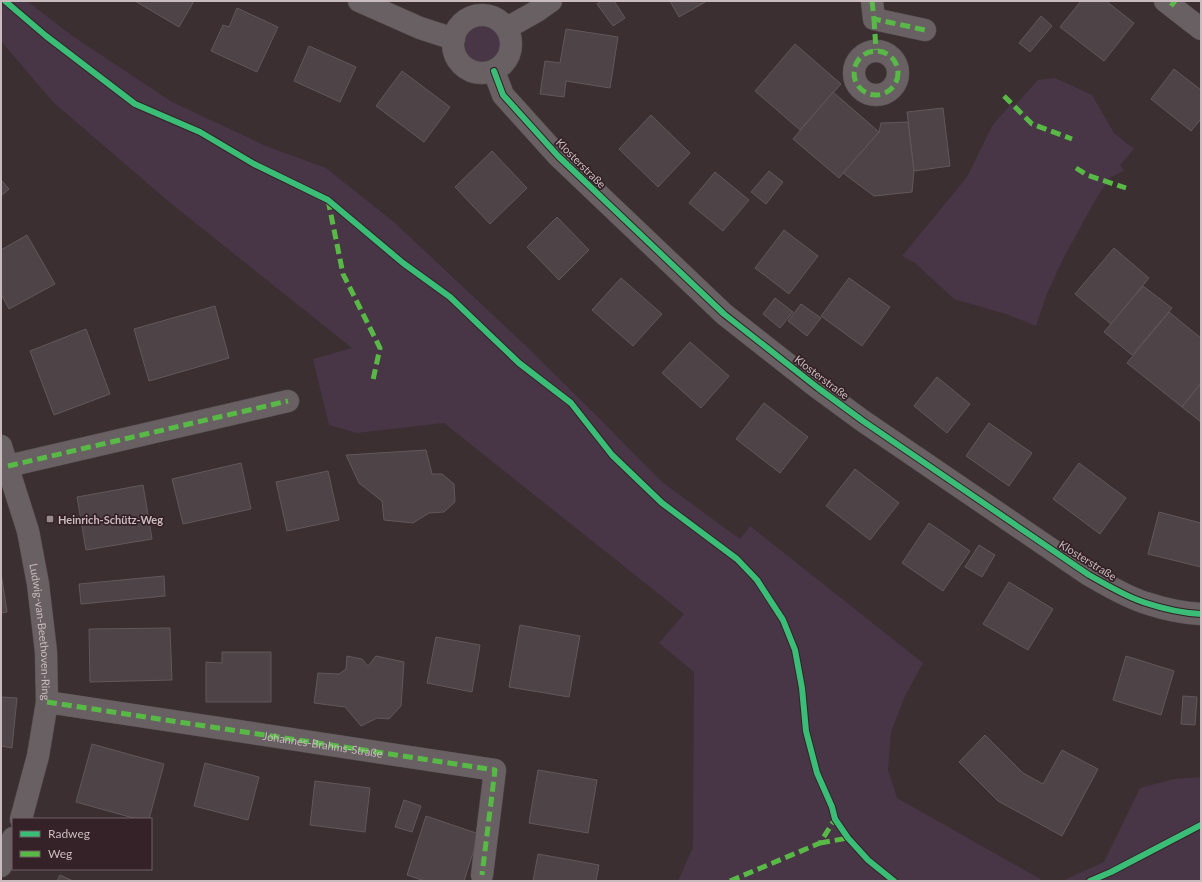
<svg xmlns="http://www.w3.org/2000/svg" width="1202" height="882" font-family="Lato,sans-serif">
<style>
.green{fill:#483546}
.building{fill:#4e4447;stroke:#62575a}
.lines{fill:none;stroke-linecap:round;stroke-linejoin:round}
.minor-casing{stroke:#534b4d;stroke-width:23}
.minor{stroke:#686062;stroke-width:22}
.quiet{stroke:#58b947;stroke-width:5;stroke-dasharray:10 5;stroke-linecap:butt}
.cycleway-casing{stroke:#352228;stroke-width:8}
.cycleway{stroke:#3abd76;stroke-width:6}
.poi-dot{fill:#988a8d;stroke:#352228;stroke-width:1.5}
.labels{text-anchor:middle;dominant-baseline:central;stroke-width:3.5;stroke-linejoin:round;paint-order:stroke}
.street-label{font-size:11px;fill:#cabbbe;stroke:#352228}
.poi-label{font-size:11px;font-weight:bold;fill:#cabbbe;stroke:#352228;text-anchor:start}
</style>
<rect width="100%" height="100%" fill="#3b2f32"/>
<g class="green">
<path d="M1,1h26l44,34 101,67 94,44 60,22 69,55 133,125 71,70 63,64 78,57 10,-13 173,137 -18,33 -14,36 -3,38 9,28 145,82 9,1h-373l15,-34 1,-175 -35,-29 25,-29 -240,-191 -87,10 -28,-8 -16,-66 39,-11 -184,-147 -115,-99 -52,-61z"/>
<circle cx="482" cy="44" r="18"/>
<path d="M1055,78l37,17 22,38 20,16 -14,16 4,5 -6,4 -7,3 -14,20 -33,60 -18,39 -10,30 -30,-12 -52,-15 -39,-36 -13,-7 65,-79 25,-51 18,-21h5l23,-25z"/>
<path d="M1201,777v104h-139l42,-19 36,-74 34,-9z"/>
</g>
<g class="building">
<path d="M135,1h59l-15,26z"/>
<path d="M601,1h13l11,17 -12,8 -16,-22z"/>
<path d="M670,1h37l-28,16z"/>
<path d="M1081,1h25l28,22 -30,38 -44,-34z"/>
<path d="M237,8l41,19 -21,45 -46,-21 12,-26 6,2z"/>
<path d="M1041,16l11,10 -22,26 -11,-9z"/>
<path d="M566,29l52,8 -8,51 -44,-7 -2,16 -24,-3 5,-33 15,2z"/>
<path d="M795,44l46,40 -41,46 -45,-39z"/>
<path d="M309,46l47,21 -16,35 -46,-21z"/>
<path d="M1174,69l27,21v29l-10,12 -40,-32z"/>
<path d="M402,71l48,36 -26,35 -48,-36z"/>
<path d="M833,92l46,40 -40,46 -46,-39z"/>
<path d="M943,108l7,58 -36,5 -7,-59z"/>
<path d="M651,115l39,38 -32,34 -39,-38z"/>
<path d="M908,122l6,49 -2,21 -38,4 -31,-23 36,-41 2,-9z"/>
<path d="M492,151l35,37 -37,36 -35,-37z"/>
<path d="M769,171l14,11 -17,22 -15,-12z"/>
<path d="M715,172l34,28 -26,31 -34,-28z"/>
<path d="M1,180l8,9 -8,7z"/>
<path d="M557,217l32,33 -30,30 -32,-33z"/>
<path d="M784,230l34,26 -29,38 -34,-26z"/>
<path d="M27,235l28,49 -46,25 -8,-15v-44z"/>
<path d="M1114,248l35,30 -38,46 -36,-30z"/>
<path d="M621,278l41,36 -29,32 -41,-36z"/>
<path d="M849,278l41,29 -28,39 -41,-30z"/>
<path d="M1143,286l29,22 -40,47 -28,-23z"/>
<path d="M775,298l18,14 -13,16 -17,-14z"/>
<path d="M801,304l20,14 -14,18 -19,-15z"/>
<path d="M215,306l14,52 -80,23 -15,-52z"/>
<path d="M1169,312l32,26v45l-19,24 -55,-44z"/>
<path d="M86,329l24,65 -56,21 -24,-64z"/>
<path d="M690,342l39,34 -28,32 -39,-35z"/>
<path d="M937,377l33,27 -23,29 -33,-27z"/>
<path d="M1201,383v39l-19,-15z"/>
<path d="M764,403l44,34 -28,36 -44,-34z"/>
<path d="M989,423l43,30 -23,33 -43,-30z"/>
<path d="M426,450l6,24h10l12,10 1,18 -11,10 -15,1 -16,10 -29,-3 -2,-19 -23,-18 -13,-28z"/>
<path d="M241,463l10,46 -68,15 -11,-45z"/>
<path d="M1079,463l47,35 -26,36 -47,-35z"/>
<path d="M855,469l44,34 -29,37 -44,-34z"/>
<path d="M328,471l11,49 -52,11 -11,-49z"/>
<path d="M143,485l9,54 -66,11 -9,-53z"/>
<path d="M1159,512l42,11v44l-53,-13z"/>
<path d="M929,523l41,28 -27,40 -41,-28z"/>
<path d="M979,545l16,10 -13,22 -17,-10z"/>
<path d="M1,573l6,39 -6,1z"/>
<path d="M164,576l1,20 -84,8 -2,-20z"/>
<path d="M1009,582l44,27 -25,41 -45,-26z"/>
<path d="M520,625l60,11 -11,61 -60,-10z"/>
<path d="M170,628l2,52 -82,2 -1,-53z"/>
<path d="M436,637l44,8 -8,47 -45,-9z"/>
<path d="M222,652h49v50h-65v-40l16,1z"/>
<path d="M347,656l15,3 6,7 8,-10 28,6 -3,44 -12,13 -12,-1 -16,8 -16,-19 -31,-4 4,-30 21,1 7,-5z"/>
<path d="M1126,656l48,15 -13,44 -48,-15z"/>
<path d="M1183,696l14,1 -2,28 -14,-1z"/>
<path d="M1,697l16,1 -5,50 -11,-2z"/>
<path d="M985,735l38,38 20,11 19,-34 36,19 -36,67 -64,-35 -39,-39z"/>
<path d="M92,744l72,20 -15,55h-12l-61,-17z"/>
<path d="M205,763l54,14 -11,43 -54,-14z"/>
<path d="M538,770l59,10 -9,53 -59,-10z"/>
<path d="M315,781l55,7 -5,44 -55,-7z"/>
<path d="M404,800l17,6 -9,26 -17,-5z"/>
<path d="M426,816l53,18 -15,47h-39l-18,-6z"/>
<path d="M538,854l61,11 -3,16h-63z"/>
<path d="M60,875l13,6h-16z"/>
</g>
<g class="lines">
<g class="minor-casing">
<g id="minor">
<path d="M359,1l61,27 34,11"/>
<path d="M872,1l2,18 51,11"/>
<path d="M1165,1l36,28"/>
<circle cx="482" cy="44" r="29"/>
<path d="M507,28l30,-17 14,-10"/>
<circle cx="876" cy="73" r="22"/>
<path d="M494,71l9,24 55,61 166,158 94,74 45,33 226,154c18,10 37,22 57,28 18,6 36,10 55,11"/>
<path id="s1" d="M1,446l27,85 10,53 8,68 1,50 -9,54 -17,63"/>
<path d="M8,466l280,-65"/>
<path id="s2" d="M47,702l448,68 -13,105"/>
<path d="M1,866l12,-28"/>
</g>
</g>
<use href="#minor" class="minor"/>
<g class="quiet">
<path d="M872,1l2,18 51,11"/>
<path d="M1171,6l4,-5"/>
<path d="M874,19l2,31"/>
<circle cx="876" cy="73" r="22"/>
<path d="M1004,96l28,28 40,15"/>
<path d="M1076,168l11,7 39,13"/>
<path d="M328,200l15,74 37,74 -7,32"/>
<path d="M8,466l280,-65"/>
<path d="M47,702l448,68 -13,105"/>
<path d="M820,843l28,-5"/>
<path d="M730,881l90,-38 15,-24"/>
</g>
<g class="cycleway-casing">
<g id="cycleway">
<path d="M5,1l41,35 89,68 65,28 54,32 74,36 75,63 47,34 69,66 52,40 41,52 50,48 75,56 20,21 26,40 12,30 7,38 4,43 11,42 15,34 3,12 13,19 20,22 26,21"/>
<path d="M494,71l9,24 55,61 166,158 94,74 45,33 226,154c18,10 37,22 57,28 18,6 36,10 55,11"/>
<path d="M1090,881l21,-9 90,-47"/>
</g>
</g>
<use href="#cycleway" class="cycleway"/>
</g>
<rect class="poi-dot" x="46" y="515" width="8" height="8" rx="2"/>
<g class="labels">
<g class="street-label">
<text transform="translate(581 163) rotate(45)">Klosterstraße</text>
<text transform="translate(822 377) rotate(37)">Klosterstraße</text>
<text transform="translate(1088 560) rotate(32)">Klosterstraße</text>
<text stroke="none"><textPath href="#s1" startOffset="191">Ludwig-van-Beethoven-Ring</textPath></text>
<text stroke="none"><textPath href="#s2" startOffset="279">Johannes-Brahms-Straße</textPath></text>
</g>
<g class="poi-label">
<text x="58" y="519">Heinrich-Schütz-Weg</text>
</g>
</g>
<rect width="1202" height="882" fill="none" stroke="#cabbbe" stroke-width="4"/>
<rect x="12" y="818" width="140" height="52" fill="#352228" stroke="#715f64"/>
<rect x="20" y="831" width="20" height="6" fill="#3abd76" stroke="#715f64"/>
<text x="48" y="838" font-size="12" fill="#cabbbe">Radweg</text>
<rect x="20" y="851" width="20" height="6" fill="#58b947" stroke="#715f64"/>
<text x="48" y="858" font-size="12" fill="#cabbbe">Weg</text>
</svg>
